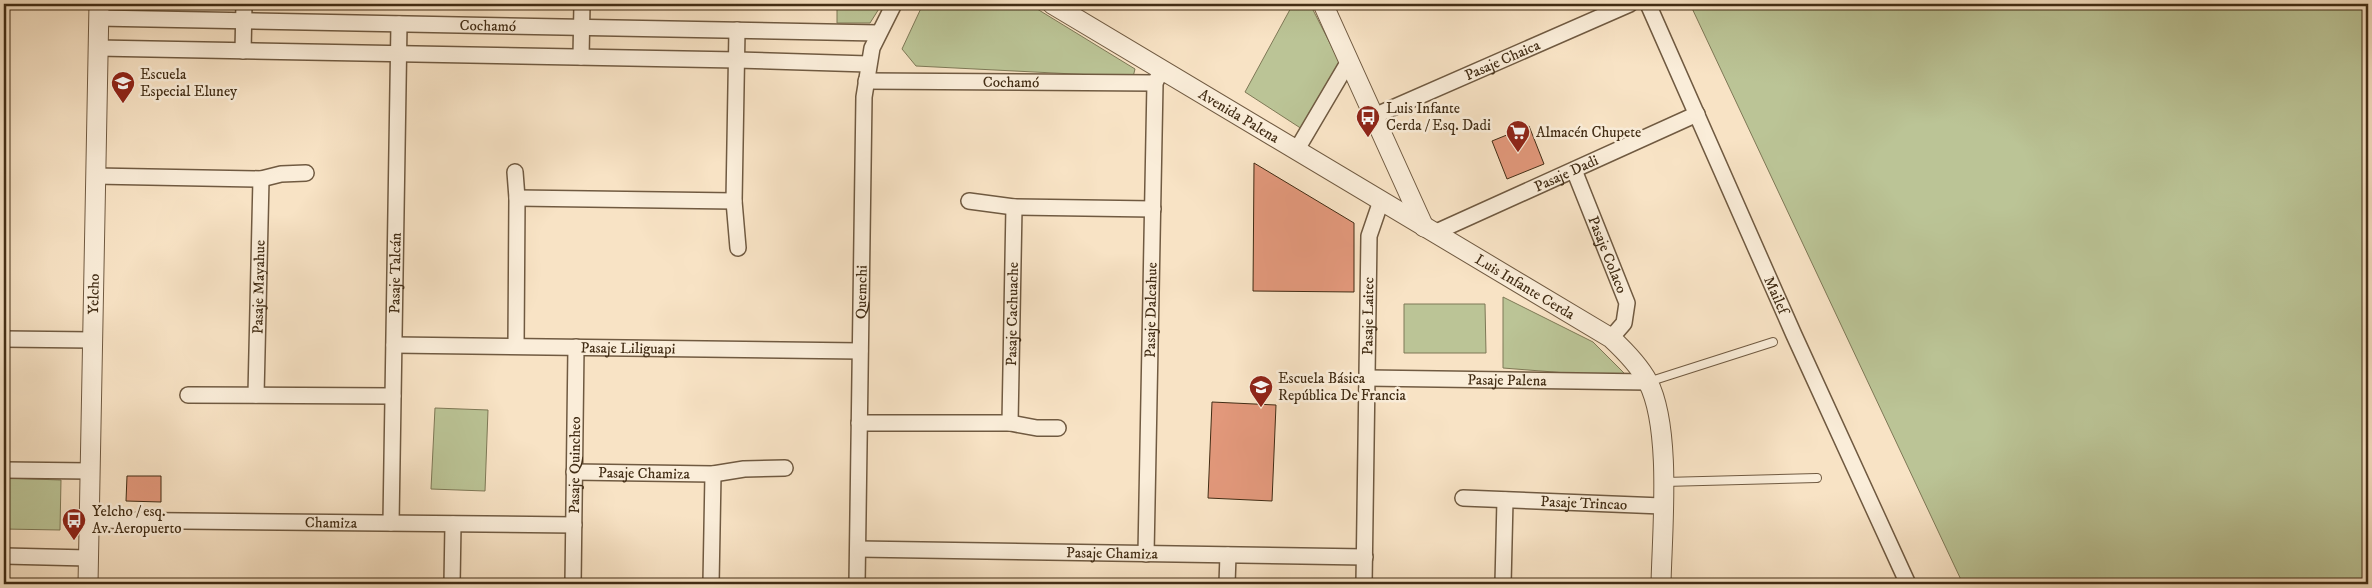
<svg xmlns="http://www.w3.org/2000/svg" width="2372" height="588" font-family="'IM FELL DW Pica',serif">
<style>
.green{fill:#bbc496;stroke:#7e7856}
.building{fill:#e2987b;stroke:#422d15}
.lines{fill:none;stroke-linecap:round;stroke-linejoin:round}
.service-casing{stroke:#705a41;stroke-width:10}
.minor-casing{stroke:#705a41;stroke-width:18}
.tertiary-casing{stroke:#705a41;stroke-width:21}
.service{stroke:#faedd9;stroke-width:8}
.minor{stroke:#faedd9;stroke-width:15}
.tertiary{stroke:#faedd9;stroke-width:19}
.labels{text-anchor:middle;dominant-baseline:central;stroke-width:5;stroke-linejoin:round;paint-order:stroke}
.street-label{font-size:15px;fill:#422d15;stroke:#faedd9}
.poi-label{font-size:15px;fill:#422d15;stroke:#faedd9;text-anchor:start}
</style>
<rect width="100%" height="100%" fill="#f8e3c5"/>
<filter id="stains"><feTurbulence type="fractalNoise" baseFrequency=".004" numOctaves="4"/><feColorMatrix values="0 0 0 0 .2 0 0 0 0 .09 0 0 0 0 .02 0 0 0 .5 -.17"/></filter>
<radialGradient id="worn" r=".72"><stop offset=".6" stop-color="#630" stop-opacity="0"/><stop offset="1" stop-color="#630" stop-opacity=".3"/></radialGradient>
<g class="green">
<path d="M837,4h45l-12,19h-33z"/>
<path d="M923,4h106l106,65 -2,8 -217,-11 -14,-17z"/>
<path d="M1293,4h14l5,4 29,57 -39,64 -57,-37z"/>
<path d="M1690,4h678v580h-405z"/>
<path d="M1503,297l90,45 36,36 -126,-10z"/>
<path d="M1404,304h81l1,49h-82z"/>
<path d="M435,408l53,2 -3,81 -54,-2z"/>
<path d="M4,478l57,2 -1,50 -56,-1z"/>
</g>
<g class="building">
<path d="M1529,126l15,38 -37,15 -15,-38z"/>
<path d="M1254,163l100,60v69l-101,-1z"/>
<path d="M1212,402l64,3 -4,96 -64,-3z"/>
<path d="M127,476h34v26l-35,-1z"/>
</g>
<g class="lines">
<g class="service-casing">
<g id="service">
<path d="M1648,382l125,-40"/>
<path d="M1664,482l153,-4"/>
</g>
</g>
<g class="minor-casing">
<g id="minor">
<path id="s1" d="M1648,4l146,331 114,249"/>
<path id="s2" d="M98,18l780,15"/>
<path d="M737,30l-3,171 4,47"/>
<path d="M98,48l639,12 131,4"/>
<path d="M243,51l1,-47"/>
<path d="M581,57l1,-53"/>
<path id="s3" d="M866,81l289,2"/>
<path id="s4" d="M1374,116l256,-112"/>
<path d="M1296,151l53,-90"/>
<path id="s5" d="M1574,170l53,133 -3,20 -13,15"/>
<path d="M515,172l2,26 -1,148"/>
<path d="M95,176l166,3 20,-5 25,-1"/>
<path d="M517,198l217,3"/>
<path d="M969,201l45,6 139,2"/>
<path id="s6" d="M1434,233l263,-119"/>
<path d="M4,339l88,1"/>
<path id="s7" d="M394,345l466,6"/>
<path id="s8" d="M1367,378l281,4"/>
<path d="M188,395l205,1"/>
<path id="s9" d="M256,395l5,-216"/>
<path d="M859,423h151l27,5h21"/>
<path id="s10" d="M1010,423l4,-216"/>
<path d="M4,470l86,1"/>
<path id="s11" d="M574,472l139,2 31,-5 41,-1"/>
<path id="s12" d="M1463,498l199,8"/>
<path id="s13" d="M89,520l485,5"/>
<path id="s14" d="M391,523l8,-499"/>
<path id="s15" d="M858,549l507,8"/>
<path id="s16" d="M1146,554l9,-471 7,-14"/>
<path d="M4,556l84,2"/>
<path d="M452,584l1,-60"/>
<path id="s17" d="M573,584l3,-237"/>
<path d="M711,584l2,-110"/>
<path id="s18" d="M857,584l7,-487 8,-49 22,-44"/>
<path d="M1227,584l1,-29"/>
<path id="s19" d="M1364,584l5,-348 12,-35"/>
<path d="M1503,584l2,-84"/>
</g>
</g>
<g class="tertiary-casing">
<g id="tertiary">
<path id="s20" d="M1052,4l559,334c14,13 28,27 37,44 24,47 14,149 13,202"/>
<path d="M1323,4l101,223"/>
<path id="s21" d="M88,584l11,-580"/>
</g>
</g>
<use href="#service" class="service"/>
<use href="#minor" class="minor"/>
<use href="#tertiary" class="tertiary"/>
</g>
<defs>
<g id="school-pin" transform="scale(1.25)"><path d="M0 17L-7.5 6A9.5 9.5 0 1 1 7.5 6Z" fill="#8f2418" stroke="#faedd9"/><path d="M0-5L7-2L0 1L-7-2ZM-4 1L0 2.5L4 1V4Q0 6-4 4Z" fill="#fff"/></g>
<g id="bus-pin" transform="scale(1.25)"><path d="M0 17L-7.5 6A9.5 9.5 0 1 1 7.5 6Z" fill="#8f2418" stroke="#faedd9"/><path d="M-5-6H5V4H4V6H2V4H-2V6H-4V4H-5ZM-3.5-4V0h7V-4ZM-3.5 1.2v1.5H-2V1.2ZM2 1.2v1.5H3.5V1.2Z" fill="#fff"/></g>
<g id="supermarket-pin" transform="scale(1.25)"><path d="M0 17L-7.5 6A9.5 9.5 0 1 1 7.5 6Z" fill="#8f2418" stroke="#faedd9"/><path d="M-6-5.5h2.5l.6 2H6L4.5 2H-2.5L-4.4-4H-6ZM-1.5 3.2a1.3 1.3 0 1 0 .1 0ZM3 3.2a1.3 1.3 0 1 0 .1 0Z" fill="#fff"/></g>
</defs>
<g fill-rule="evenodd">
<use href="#school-pin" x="123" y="83"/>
<use href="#bus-pin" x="1368" y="117"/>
<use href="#supermarket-pin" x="1518" y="132"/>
<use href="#school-pin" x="1261" y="387"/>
<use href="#bus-pin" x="74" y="520"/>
</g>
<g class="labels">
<g class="street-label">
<text stroke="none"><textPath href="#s2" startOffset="390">Cochamó</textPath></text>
<text stroke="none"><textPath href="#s4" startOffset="140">Pasaje Chaica</textPath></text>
<text stroke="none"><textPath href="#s3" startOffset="145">Cochamó</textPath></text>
<text stroke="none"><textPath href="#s20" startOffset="218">Avenida Palena</textPath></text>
<text stroke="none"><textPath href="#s6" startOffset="145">Pasaje Dadi</textPath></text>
<text stroke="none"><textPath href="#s5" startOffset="91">Pasaje Colaco</textPath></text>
<text stroke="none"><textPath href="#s14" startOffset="250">Pasaje Talcán</textPath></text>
<text stroke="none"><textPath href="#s9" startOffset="108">Pasaje Mayahue</textPath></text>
<text stroke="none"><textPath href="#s20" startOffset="551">Luis Infante Cerda</textPath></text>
<text stroke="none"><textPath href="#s18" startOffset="292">Quemchi</textPath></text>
<text stroke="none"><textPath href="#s21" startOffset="290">Yelcho</textPath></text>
<text stroke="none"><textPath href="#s1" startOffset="318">Mailef</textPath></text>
<text stroke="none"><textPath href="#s16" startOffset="244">Pasaje Dalcahue</textPath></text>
<text stroke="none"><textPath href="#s10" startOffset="109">Pasaje Cachuache</textPath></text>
<text stroke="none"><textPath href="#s19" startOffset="268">Pasaje Laitec</textPath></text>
<text stroke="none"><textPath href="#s7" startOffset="234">Pasaje Liliguapi</textPath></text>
<text stroke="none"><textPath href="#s8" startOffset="140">Pasaje Palena</textPath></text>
<text stroke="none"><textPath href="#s17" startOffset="119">Pasaje Quincheo</textPath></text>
<text stroke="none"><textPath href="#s11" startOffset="70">Pasaje Chamiza</textPath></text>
<text stroke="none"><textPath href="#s12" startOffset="121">Pasaje Trincao</textPath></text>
<text stroke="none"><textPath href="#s13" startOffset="242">Chamiza</textPath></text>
<text stroke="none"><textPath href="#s15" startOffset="254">Pasaje Chamiza</textPath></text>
</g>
<g class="poi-label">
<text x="140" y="74">Escuela<tspan x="140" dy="17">Especial Eluney</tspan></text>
<text x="1386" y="108">Luis Infante<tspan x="1386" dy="17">Cerda / Esq. Dadi</tspan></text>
<text x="1536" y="132">Almacén Chupete</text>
<text x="1278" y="378">Escuela Básica<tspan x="1278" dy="17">República De Francia</tspan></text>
<text x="92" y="511">Yelcho / esq.<tspan x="92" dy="17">Av. Aeropuerto</tspan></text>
</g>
</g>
<rect width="2372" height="588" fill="none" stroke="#f8e3c5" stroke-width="20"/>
<rect x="5" y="5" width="2362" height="578" fill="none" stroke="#422d15" stroke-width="2.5"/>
<rect x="10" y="10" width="2352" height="568" fill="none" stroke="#422d15"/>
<rect width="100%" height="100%" filter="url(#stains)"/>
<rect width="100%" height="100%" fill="url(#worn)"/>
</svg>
